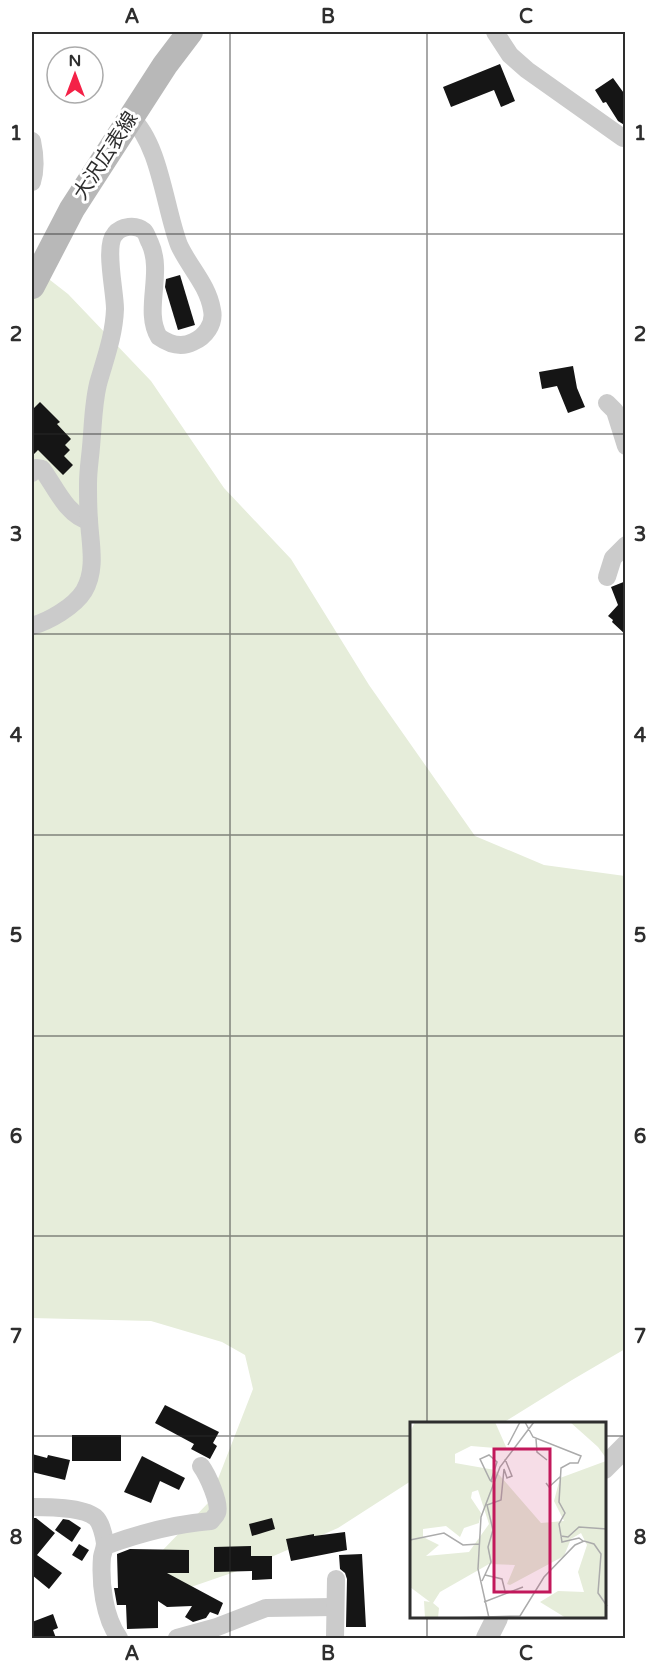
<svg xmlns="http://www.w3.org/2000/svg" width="657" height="1670" font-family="'Varela Round','Noto Sans JP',sans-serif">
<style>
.green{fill:#e6edda}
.building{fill:#151515}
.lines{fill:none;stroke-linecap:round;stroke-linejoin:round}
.minor{stroke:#cbcbcb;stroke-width:18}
.tertiary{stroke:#cbcbcb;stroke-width:22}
.secondary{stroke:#b8b8b8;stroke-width:26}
.grid{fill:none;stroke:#2e2e2e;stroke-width:1.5;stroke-opacity:0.55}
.labels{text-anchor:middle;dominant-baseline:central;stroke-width:6;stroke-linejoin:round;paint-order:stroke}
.street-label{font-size:20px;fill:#2e2e2e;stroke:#fff}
.inset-road{fill:none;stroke:#ababab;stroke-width:1.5}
.view{fill:#c2185b;fill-opacity:0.15;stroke:#c2185b;stroke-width:3}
.inset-edge{fill:none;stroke:#2e2e2e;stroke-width:3}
.neatline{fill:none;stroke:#2e2e2e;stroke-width:2}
.grid-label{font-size:20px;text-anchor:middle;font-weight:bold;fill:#2e2e2e}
</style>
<rect width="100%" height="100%" fill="#fff"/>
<path class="green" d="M32,266l36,28 83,87 73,107 67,71 78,126 106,151 69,29 81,11v473l-53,31 -71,44h-90v57l-73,47 -92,40 -55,19 -31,2v-36l49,-51 44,-113 -8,-34 -23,-13 -71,-21 -119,-3z"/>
<g class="building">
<path d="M500,64l15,37 -14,6 -7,-17 -43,17 -8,-20z"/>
<path d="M613,78l13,18v30l-8,-5 -12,-19 -3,1 -8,-13z"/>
<path d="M180,275l15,50 -17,5 -13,-43 1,-8z"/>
<path d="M573,366l4,22 8,19 -17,6 -11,-27 -15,3 -3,-17z"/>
<path d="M40,402l20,20 -3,2 14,15 -6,6 5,5 -6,6 9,9 -10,10 -25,-25 -6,6v-46z"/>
<path d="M626,581v54l-14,-13 1,-2 -5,-4 10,-11 -7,-18z"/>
<path d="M165,1405l54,27 -6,11 4,3 -7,13 -19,-10 3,-5 -39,-21z"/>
<rect x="72" y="1435" width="49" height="26"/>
<path d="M32,1454l15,4 1,-3 22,5 -5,20 -33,-8z"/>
<path d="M142,1456l43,22 -6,12 -19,-9 -9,22 -27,-11z"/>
<path d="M32,1518h4l19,15 -18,22 25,18 -13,16 -17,-14z"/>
<path d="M272,1518l3,11 -23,7 -3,-12z"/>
<path d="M63,1519l6,1 12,8 -9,14 -17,-12z"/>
<path d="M345,1532l2,18 -56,11 -5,-22 28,-5v2z"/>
<path d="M79,1544l10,6 -7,11 -10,-6z"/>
<path d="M251,1546v10h21v23l-20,1v-9l-38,1v-25z"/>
<path d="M130,1549l59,1v23h-22l56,30 -5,12 -8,-3 -4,6 -13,4 -8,-5 7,-11 -25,1 -9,-6v27l-31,1 -1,-24h-9l-3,-17h4l-1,-34z"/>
<path d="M362,1554l4,73h-20l1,-48 -2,-6 -5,-4 -1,-14z"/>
<path d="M53,1614l5,14 -5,2 3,8h-24v-16z"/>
</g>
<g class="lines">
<g class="minor">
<path d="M495,32l15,23 17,15 96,68"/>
<path d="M32,141c3,14 4,28 0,41"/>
<path d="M607,403l8,8 11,35"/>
<path d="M32,473l4,-5 6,1c13,17 24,46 47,52"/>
<path d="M607,577l6,-19 13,-13"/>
<path d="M32,626c17,-5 42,-19 52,-35 13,-22 6,-48 5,-71 -1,-12 -1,-24 -1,-36 0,-13 2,-25 3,-37 2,-21 2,-42 7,-63 7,-25 16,-48 17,-75 0,-18 -11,-63 0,-75 6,-8 21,-10 29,-3 3,3 4,9 6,12 14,30 -7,68 9,94 10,7 22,11 34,5 12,-5 22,-18 19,-32 -4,-25 -23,-43 -33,-65 -14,-36 -19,-101 -48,-127"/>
<path d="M32,1507c16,0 50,0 63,10 6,5 9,19 10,26 0,5 -2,9 -3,14 -2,26 2,60 17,81"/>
<path d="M105,1546c35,-13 69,-22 106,-25 2,-3 5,-5 6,-8 4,-9 -10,-39 -16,-47"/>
<path d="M177,1638l40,-11 49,-19 68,-1"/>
<path d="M335,1638l1,-59"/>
</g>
<g class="tertiary">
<path d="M604,1468l22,-22"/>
<path d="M487,1638l10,-20"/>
</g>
<path class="secondary" d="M32,286l40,-77 93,-144 25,-33"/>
</g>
<path class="grid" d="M230,32v1606M427,32v1392M32,234h594M32,434h594M32,634h594M32,835h594M32,1036h594M32,1236h594M32,1436h379M604,1436h22M427,1618v20"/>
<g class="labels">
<g class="street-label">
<text transform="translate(106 156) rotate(-57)">大沢広表線</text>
</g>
</g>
<g transform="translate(410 1422)">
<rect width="196" height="196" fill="#fff"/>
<path d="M5,0h80l12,27 -36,-3 -16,8v9l40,7 46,53 23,-2 -10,-20 6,-23 46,-17v157h-40l-26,-16 18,-11 26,1 -6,-20 9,-27 -6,-12 -10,6 -7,17 -54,29 -3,-1 8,-19 -26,-1 -49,28 -7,11 6,5 -1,10h-13l-1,-17 6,1 -20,-15v-155zM68,68l11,34 -20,28 -43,4 13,-11 -16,-8v-8l23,-3 14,11 4,-9 15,-5 2,-10 -10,-15 1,-6zM160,0h36v36l-8,-11z" fill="#e6edda" fill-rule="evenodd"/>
<path class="inset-road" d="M115,0l8,15 48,19 -3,7h-8l-9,5 -2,34 6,11 -6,11 2,12 7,1 11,-10 28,2M126,17l1,13 10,8M98,23l12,-23M81,59l6,-19 -8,-7 -9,4 10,21 2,2M136,61l3,4 12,-11M151,114l1,6 17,-4 4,3M0,118l34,-7 19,12 16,-1M75,153l17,4 3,12M72,159l9,-19 -3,-15 5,-17 -6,-25 14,-5 3,-31 3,9 5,-2 -7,-17M74,180l39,-15M42,196l68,-2 24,-39 31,-32 9,-4 10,3 7,10 -3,39 9,13M79,196l-11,-49 3,-52 19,-50 34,-45"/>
<path class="view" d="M84,27h56v143h-56z"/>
<rect width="196" height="196" class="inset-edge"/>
</g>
<rect width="657" height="1670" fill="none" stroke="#ffffff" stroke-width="66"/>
<g transform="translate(75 75)"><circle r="28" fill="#ffffff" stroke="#ababab" stroke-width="1.5"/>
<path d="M0-4.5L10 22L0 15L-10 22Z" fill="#f42147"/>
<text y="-9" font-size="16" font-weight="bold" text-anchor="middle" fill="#2e2e2e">N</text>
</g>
<rect x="33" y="33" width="591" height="1604" class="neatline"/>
<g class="grid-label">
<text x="132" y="23">A</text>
<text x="328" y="23">B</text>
<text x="526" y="23">C</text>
<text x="16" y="140">1</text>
<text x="640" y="140">1</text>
<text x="16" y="341">2</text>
<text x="640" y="341">2</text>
<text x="16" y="541">3</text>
<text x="640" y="541">3</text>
<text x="16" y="742">4</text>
<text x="640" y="742">4</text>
<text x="16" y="942">5</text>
<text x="640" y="942">5</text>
<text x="16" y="1143">6</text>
<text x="640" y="1143">6</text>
<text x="16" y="1343">7</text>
<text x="640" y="1343">7</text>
<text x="16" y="1544">8</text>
<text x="640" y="1544">8</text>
<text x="132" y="1660">A</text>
<text x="328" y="1660">B</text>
<text x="526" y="1660">C</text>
</g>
</svg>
